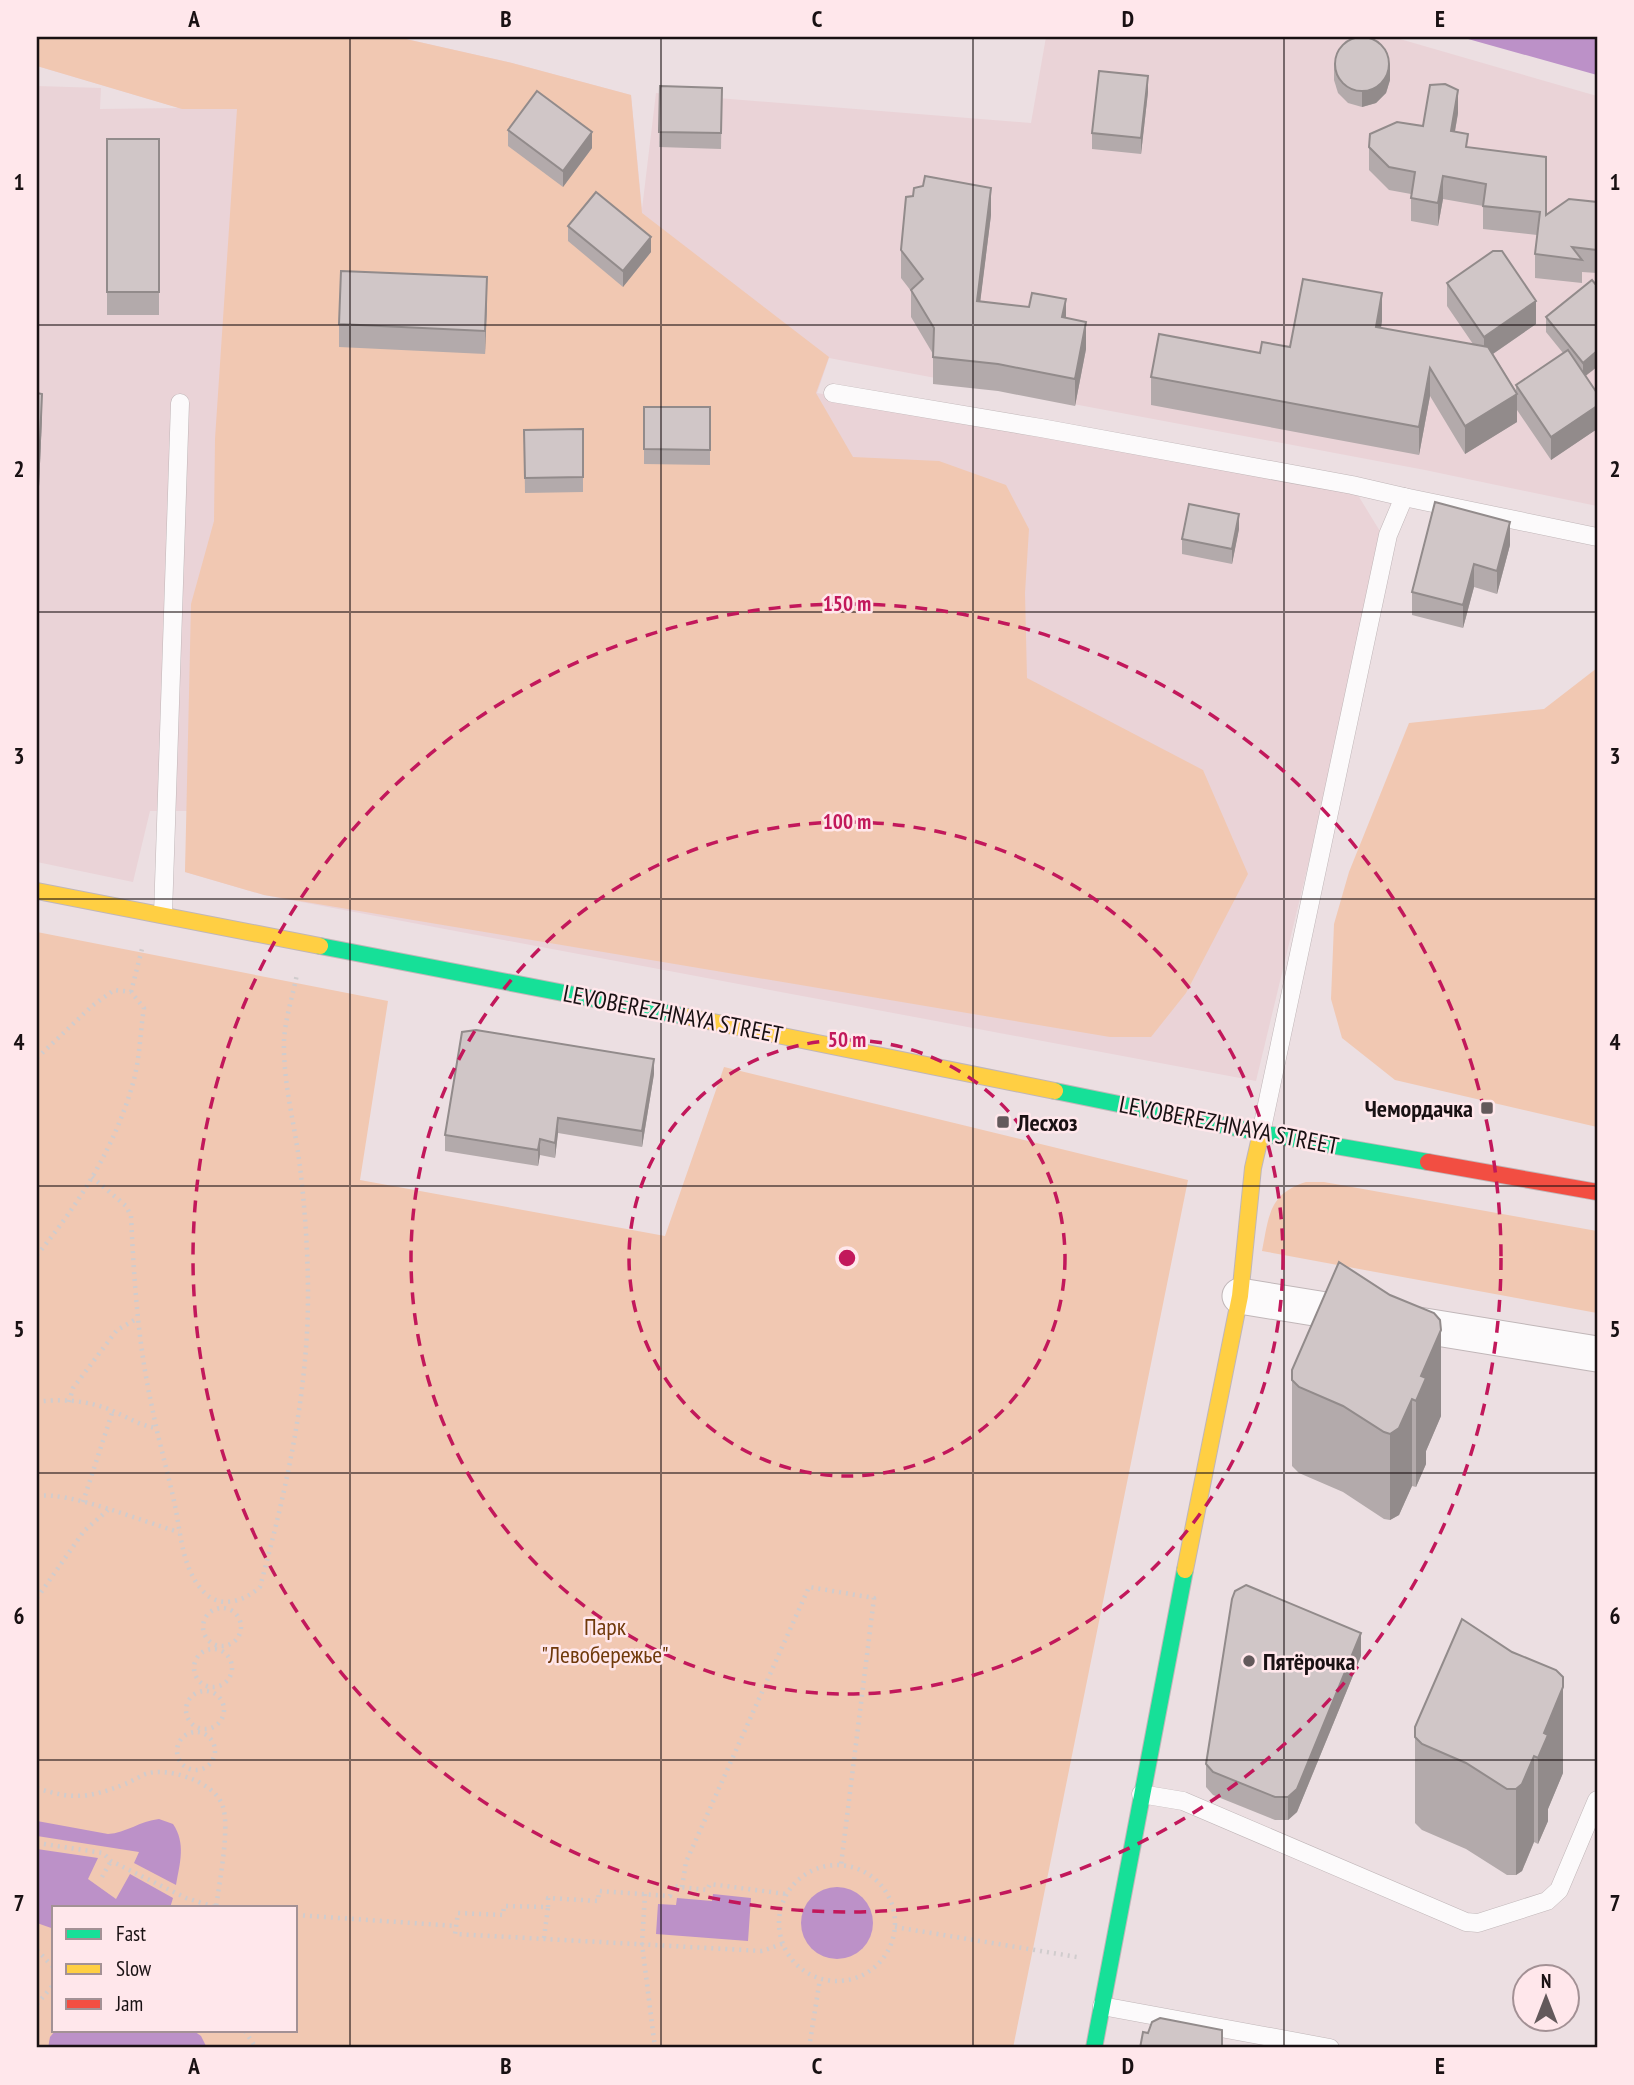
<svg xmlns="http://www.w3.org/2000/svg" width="1634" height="2085" font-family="'PT Sans Narrow',sans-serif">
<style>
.built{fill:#ead3d7}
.green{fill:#f1c8b2;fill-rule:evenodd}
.water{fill:#bc91c8}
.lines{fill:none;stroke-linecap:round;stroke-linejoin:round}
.lane-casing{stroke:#c0b6b8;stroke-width:19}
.street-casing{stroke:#c0b6b8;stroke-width:37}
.fast-casing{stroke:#c0b6b8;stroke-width:18}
.slow-casing{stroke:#c0b6b8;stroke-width:18}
.jam-casing{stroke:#c0b6b8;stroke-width:18}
.path{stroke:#d0cccd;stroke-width:4.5;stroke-dasharray:2 5;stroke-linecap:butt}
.lane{stroke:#fcfafb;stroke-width:18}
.street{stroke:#fcfafb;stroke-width:35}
.fast{stroke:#16e098;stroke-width:16}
.slow{stroke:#ffcf43;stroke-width:16}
.jam{stroke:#f24e42;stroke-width:16}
.wall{fill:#b3aaab}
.shaded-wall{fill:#928b8b}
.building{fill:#d0c6c7;stroke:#928b8b;stroke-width:2}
.grid{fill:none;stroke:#191113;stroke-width:2;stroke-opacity:0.55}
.ring{fill:none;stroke:#c2185b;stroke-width:3.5;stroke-dasharray:12 9}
.poi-dot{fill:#63595b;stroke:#ffe7eb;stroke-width:2.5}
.labels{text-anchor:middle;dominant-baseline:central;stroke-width:5;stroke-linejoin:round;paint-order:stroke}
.street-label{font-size:24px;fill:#191113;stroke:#ffe7eb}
.poi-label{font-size:24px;font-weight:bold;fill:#191113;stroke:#ffe7eb;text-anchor:start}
.park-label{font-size:24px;fill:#6f390a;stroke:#ffe7eb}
.centre{fill:#c2185b;stroke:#ffe7eb;stroke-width:3.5}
.ring-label{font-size:21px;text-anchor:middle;font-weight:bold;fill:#c2185b;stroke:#ffe7eb;stroke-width:5;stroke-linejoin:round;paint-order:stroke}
.neatline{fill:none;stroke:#191113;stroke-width:2.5}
.grid-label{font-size:23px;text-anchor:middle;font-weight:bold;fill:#191113}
</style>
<rect width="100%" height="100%" fill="#ecdfe2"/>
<path class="built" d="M37,37h360l115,26 119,32 11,114 14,-116 375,30 15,-86h347l204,59v410l-172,-36 -596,-112 -12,35 539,99 30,49 -130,540 -992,-186 -79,-23 3,-61h-38l-17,71 -96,-20v-776l64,2 -1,21 79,-1 -142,-42z"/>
<g class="green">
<path d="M37,37h360l115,26 119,32 11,118 187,144 -13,36 37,64 86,4 67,24 23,44 -4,64 2,85 176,92 45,104 -62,119 -35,44h-41l-846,-142 -79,-23 6,-268 23,-83 1,-82 22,-330h-55l-145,-43z"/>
<path d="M1597,668v459l-202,-47 -53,-42 -11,-39 3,-75 15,-52 60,-149 135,-14z"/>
<path d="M37,932l351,69 -28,179 305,56 59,-169 464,113 -175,868h-976zM54,1908h242v123h-242z"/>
<path d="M1306,1182h18l273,49v82l-335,-62c7,-34 6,-57 44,-69z"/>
</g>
<g class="water">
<path d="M1461,37h136v38z"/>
<path d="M159,1819l14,5c13,19 7,39 3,61l-42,-22 5,-11 -102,-16v-15l71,13c18,-1 32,-13 51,-15z"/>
<path d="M37,1849l61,9 -10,21 28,20 14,-25 43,24 -3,10h-116v21l-17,-6z"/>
<circle cx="837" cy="1923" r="36"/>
<path d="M713,1894l38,4 -3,43 -92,-7 2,-30 18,1 1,-7 35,3z"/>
<path d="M55,2031h139l7,5 6,12h-159l2,-11z"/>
</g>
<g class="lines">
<g class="lane-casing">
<g id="lane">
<path d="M833,393l208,35 311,57 52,12 -16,38 -127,598"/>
<path d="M1404,497l193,40"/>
<path d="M163,914l17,-511"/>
<path d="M1141,1794l42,7 283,121 12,1 69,-22 12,-11 38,-90"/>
<path d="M1102,2006l228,42"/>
</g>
</g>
<g class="street-casing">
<path id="street" d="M1240,1296l357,58"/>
</g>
<g class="fast-casing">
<g id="fast">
<path d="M320,946l368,71"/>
<path d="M1055,1091l206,42 167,29"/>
<path d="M1094,2048l91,-478"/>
</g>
</g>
<g class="slow-casing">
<g id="slow">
<path d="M37,891l283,55"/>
<path d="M688,1017l367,74"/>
<path d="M1185,1570l55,-274 13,-128 8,-35"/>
</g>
</g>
<g class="jam-casing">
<path id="jam" d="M1428,1162l169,30"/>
</g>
<g class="path">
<path d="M131,992l12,-47"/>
<path d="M37,1058l55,-52 22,-16 17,2 13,16c-4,24 -4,51 -11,75 -18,64 -54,121 -96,172"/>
<path d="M92,1177l34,29 5,10c3,64 7,128 21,191 6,32 15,62 22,94 7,30 7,71 33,94 17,14 40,4 53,-8 26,-96 48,-193 48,-292 0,-42 -3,-86 -8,-128 -5,-42 -17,-83 -16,-126 1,-22 9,-46 13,-67"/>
<path d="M37,1402c24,-4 56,-1 78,10 14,6 26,14 42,16"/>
<path d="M69,1402l4,-14 44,-58 21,-12"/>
<path d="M37,1496c33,-5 106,26 142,36"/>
<path d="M83,1502l30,-92"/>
<path d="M37,1598l47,-67 24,-21"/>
<circle cx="222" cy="1627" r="19"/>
<circle cx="213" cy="1668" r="19"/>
<circle cx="205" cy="1710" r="19"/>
<circle cx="196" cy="1751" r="19"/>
<path d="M37,1788c35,12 53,10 88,-4 8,-3 16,-9 24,-11 14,-3 30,1 43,6 12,5 27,14 31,28 7,22 -4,77 -7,101"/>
<path d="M37,1843l66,10 8,8 75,37 32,10"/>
<circle cx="837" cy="1923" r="58"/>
<path d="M102,1877l9,-16"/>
<path d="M682,1887l4,-25 123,-275 65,11 -33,267"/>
<path d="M645,1894l-3,50 13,104"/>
<path d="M296,1915l160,11"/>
<path d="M895,1927l182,30"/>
<path d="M544,1938l4,-31"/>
<path d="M782,1944l-20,7 -307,-17 3,-21 45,2 1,-9 44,1v-9l50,3 1,-10 71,5 2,-10 35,4 3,-6 76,10"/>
<path d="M37,1950l17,18"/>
<path d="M37,2004l17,-20"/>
<path d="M245,2031l11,17"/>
<path d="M809,2048l11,-69"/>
</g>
<use href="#lane" class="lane"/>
<use href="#street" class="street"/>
<use href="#fast" class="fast"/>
<use href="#slow" class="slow"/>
<use href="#jam" class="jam"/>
</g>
<g class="wall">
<path d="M1334,64l56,16 -4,13 -10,10 -14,4 -14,-4 -10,-10 -4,-13z"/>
<path d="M660,86l62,2 -1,61 -62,-2z"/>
<path d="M1148,92l-7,62 -49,-5v-16z"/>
<path d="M1458,113l-3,18 13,17 78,67 51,-13v71l-15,-1v11l-47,-5v-24l2,-19 -54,-6v-23l-40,-7 -5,27 -27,-5v-27l-22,-4 -20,-20v-23z"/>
<path d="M508,130l84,18 -29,39 -55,-41z"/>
<rect x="107" y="139" width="52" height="176"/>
<path d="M991,215l-11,87 86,16 20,31 -11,57 -77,-15 -65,-7v-30l-22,-37v-26l-10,-13v-28z"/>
<path d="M568,226l83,26 -28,35 -55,-46z"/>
<path d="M1592,280l-6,96 11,17v36l-46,31 -34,-50v12l-52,32 -35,-58 -11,59 -268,-50v-28l139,-30 92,-26 -1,7 92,16 -26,-38v-23l89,41 -43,30 23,37v-6l47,-32 -17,-21v-15z"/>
<path d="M487,300l-2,54 -146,-7v-23z"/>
<path d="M644,407h66v58l-66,-1z"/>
<path d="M583,429v63l-58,1 -1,-63z"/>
<path d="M1239,529l-7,35 -50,-10v-15z"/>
<path d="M1510,545l-13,49 -23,-7 -11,41 -51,-13v-23z"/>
<path d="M654,1074l-12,73 -84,-14 -3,25 -15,-3 -2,11 -93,-15v-16z"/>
<path d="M1390,1295l51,121 -15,35v13l-10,23 -4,-1 -13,29 -9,5 -6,-1 -41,-27 -44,-19 -7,-7v-96z"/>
<path d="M1512,1652l51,121 -15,36v12l-10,23 -4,-2 -12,29 -6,4h-9l-41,-26 -44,-19 -7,-7v-96z"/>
<path d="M1361,1656l-64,156 -9,8h-13l-62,-25 -7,-8v-23z"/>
</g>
<g class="shaded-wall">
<path d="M1390,64v16l-4,13 -10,10 -14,4v-15z"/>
<path d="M1148,76v16l-7,62v-16z"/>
<path d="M1458,90v23l-7,41v-23z"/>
<path d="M592,132v16l-29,39v-16z"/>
<path d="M1443,176v23l-5,27v-23z"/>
<path d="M991,188v27l-14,113v-27z"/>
<path d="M651,237v15l-28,35v-16z"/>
<path d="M487,277v23l-2,54v-23z"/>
<path d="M1382,293v28l-6,34v-28z"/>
<path d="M1066,299v28l-4,-10z"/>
<path d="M1536,301v23l-52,36v-23z"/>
<path d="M1086,322v27l-11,57v-27z"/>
<path d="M1597,351v16l-14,11v-15z"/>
<path d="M1430,368v28l-11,59v-28z"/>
<path d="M42,394v23l-5,116v-23z"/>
<path d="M1517,394v28l-52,32v-28z"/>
<path d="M1597,406v23l-46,31v-23z"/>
<path d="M1239,514v15l-7,35v-15z"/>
<path d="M1510,522v23l-13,49v-23z"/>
<path d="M1474,564v23l-11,41v-23z"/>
<path d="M654,1059v15l-12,73v-16z"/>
<path d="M558,1118v15l-3,25v-15z"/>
<path d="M540,1139v16l-2,11v-16z"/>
<path d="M1441,1330v86l-15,35v13l-10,23v-86l5,-25z"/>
<path d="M1412,1399v87l-13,29 -9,5v-86z"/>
<path d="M1361,1633v23l-64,156 -9,8v-23z"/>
<path d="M1563,1687v86l-15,36v12l-10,23v-86l6,-25z"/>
<path d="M1534,1756v86l-12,29 -6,4v-86z"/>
</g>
<g class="building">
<circle cx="1362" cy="64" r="27"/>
<path d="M1099,71l49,5 -7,62 -49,-5z"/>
<path d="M1445,84l13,6 -7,41 17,3 -2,13 80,10v58l23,-16 28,3v48l-25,-3 10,13 -47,-6 5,-42 -57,-6 3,-22 -43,-8 -5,27 -27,-5 4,-26 -26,-5 -20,-20 1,-13 27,-12 26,4 7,-41z"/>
<path d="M660,86l62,2 -1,45 -62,-1z"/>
<path d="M537,91l55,41 -29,39 -55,-41z"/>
<rect x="107" y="139" width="52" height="153"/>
<path d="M925,176l66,12 -14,113 52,6 3,-14 34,6 -4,18 24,5 -11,57 -77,-15 -65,-7 1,-29 -23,-38 12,-11 -22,-29 5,-53 7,-1 1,-8 9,-2z"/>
<path d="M596,192l55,45 -28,34 -55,-45z"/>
<path d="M1493,251h9l34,50 -52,36 -37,-54z"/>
<path d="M341,271l146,6 -2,54 -146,-7z"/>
<path d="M1303,279l79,14 -6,34 112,20 29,47 -52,32 -35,-58 -11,59 -268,-50 8,-43 101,19 2,-11 28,5z"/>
<path d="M1592,280l5,6v65l-14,12 -37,-46z"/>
<path d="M1568,350l29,43v13l-46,31 -35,-52z"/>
<path d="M37,393l5,1 -5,116z"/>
<path d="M644,407h66v43l-66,-1z"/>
<path d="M583,429v48l-58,1 -1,-48z"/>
<path d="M1435,502l75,20 -13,49 -23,-7 -11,41 -51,-13z"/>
<path d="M1189,504l50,10 -7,35 -50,-10z"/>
<path d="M476,1030l178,29 -12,72 -84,-13 -3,25 -15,-4 -2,11 -93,-15 17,-103z"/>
<path d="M1339,1262l51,33 44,18 6,7 1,10 -20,46 5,2 -10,23 -4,-2 -13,29 -9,6 -6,-2 -41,-26 -44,-19 -7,-7v-10z"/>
<path d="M1246,1585l115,48 -64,156 -9,8h-13l-62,-25 -7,-8 26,-165 3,-8z"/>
<path d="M1462,1619l50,33 44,18 7,7v10l-19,46 4,2 -10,23 -4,-2 -12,28 -6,5h-9l-41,-26 -44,-19 -7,-7v-10z"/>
<path d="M1160,2018l62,12v16l5,1v1h-87l3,-16 5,1 4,-11z"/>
</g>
<path class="grid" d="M350,37v2011M661,37v2011M973,37v2011M1284,37v2011M37,325h1560M37,612h1560M37,899h1560M37,1186h1560M37,1473h1560M37,1760h1560"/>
<g class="ring">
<circle cx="847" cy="1258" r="218"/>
<circle cx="847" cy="1258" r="436"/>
<circle cx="847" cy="1258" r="654"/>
</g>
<g class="poi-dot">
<rect x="1480" y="1101" width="14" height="14" rx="3.5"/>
<rect x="996" y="1115" width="14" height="14" rx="3.5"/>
<circle cx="1249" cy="1661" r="7"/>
</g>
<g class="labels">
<g class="street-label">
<text transform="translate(673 1014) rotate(11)">LEVOBEREZHNAYA STREET</text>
<text transform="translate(1229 1125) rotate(11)">LEVOBEREZHNAYA STREET</text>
</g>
<g class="poi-label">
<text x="1473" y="1108" text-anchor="end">Чемордачка</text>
<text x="1017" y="1122">Лесхоз</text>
<text x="1263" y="1661">Пятёрочка</text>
</g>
<g class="park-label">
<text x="605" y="1626">Парк<tspan x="605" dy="28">"Левобережье"</tspan></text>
</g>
</g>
<circle cx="847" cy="1258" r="10" class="centre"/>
<g class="ring-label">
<text x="847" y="611">150 m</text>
<text x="847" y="829">100 m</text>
<text x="847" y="1047">50 m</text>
</g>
<rect width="1634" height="2085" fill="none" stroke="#ffe7eb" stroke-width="77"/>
<rect x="52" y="1906" width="245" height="126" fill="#ffe7eb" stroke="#a39195" stroke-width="2"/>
<rect x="66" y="1929" width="35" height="10" fill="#16e098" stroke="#a39195" stroke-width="2"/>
<text x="116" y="1941" font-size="21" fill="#191113">Fast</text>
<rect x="66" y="1964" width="35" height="10" fill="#ffcf43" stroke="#a39195" stroke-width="2"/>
<text x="116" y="1976" font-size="21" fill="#191113">Slow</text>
<rect x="66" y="1999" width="35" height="10" fill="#f24e42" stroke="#a39195" stroke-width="2"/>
<text x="116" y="2011" font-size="21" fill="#191113">Jam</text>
<g transform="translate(1546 1998)"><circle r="33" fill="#ffe7eb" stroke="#a39195" stroke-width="2"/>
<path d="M0-5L12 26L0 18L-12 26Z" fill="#63595b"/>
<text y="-10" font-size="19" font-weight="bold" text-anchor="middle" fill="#191113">N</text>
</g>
<rect x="38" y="38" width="1558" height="2008" class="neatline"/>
<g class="grid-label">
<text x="194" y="27">A</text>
<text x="506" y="27">B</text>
<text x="817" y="27">C</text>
<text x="1128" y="27">D</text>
<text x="1440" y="27">E</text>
<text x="19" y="190">1</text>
<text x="1615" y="190">1</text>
<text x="19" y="477">2</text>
<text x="1615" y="477">2</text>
<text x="19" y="764">3</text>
<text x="1615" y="764">3</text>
<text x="19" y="1050">4</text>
<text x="1615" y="1050">4</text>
<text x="19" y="1337">5</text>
<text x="1615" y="1337">5</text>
<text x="19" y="1624">6</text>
<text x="1615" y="1624">6</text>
<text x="19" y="1911">7</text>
<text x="1615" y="1911">7</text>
<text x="194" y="2074">A</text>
<text x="506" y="2074">B</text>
<text x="817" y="2074">C</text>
<text x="1128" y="2074">D</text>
<text x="1440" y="2074">E</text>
</g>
</svg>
